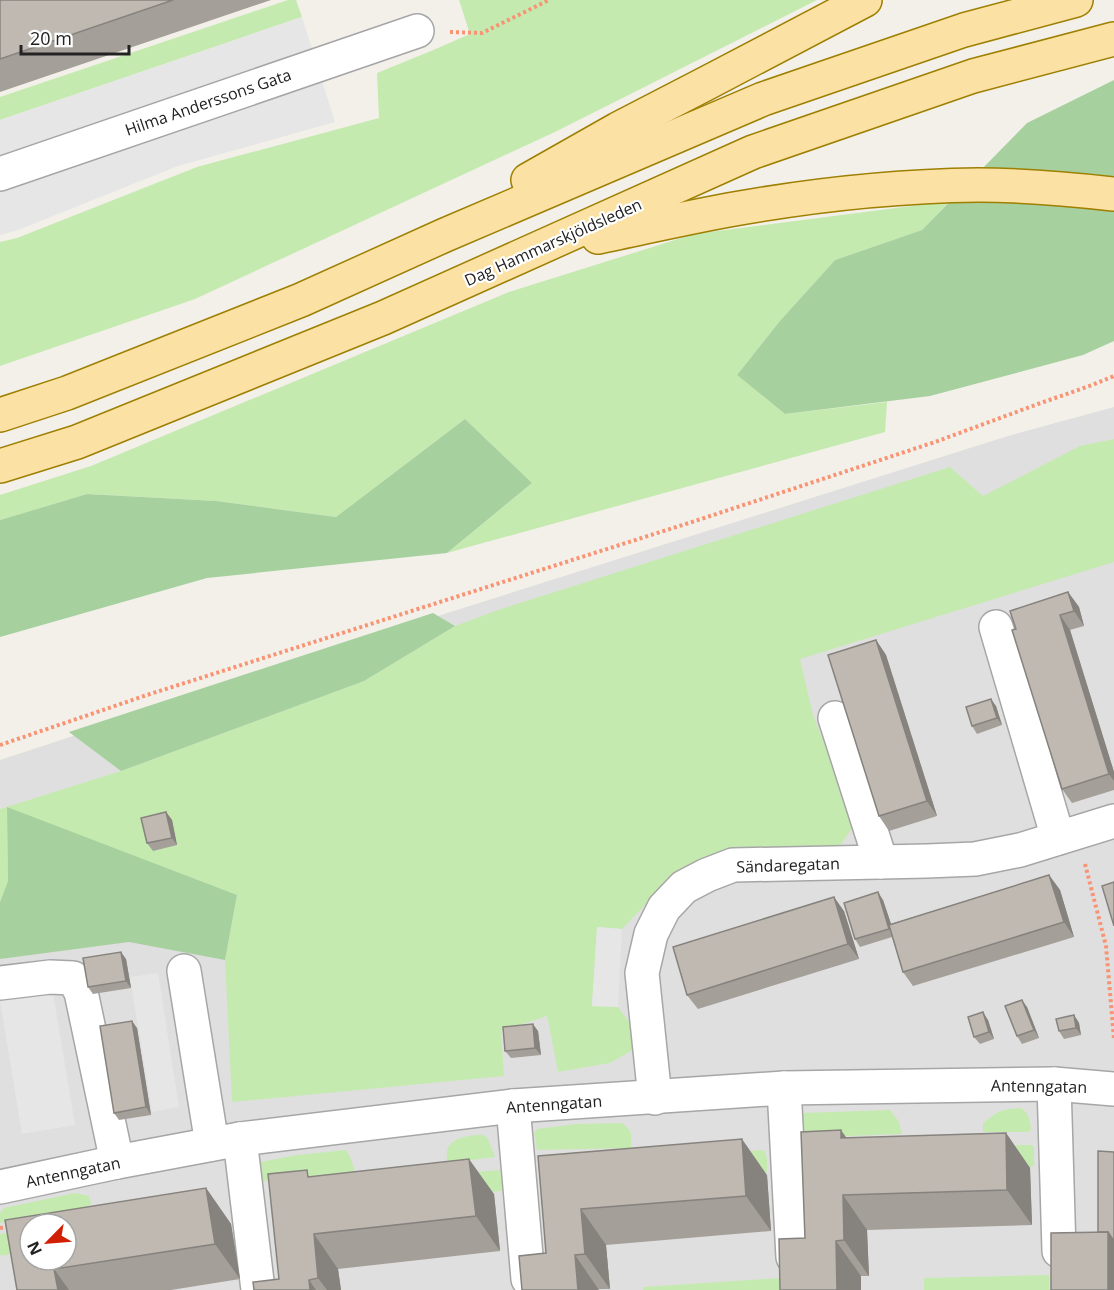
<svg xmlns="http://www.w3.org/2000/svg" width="1114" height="1290" font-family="'Open Sans',sans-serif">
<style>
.residential{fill:#e0dfdf;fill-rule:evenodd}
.grass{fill:#c5eab0}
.forest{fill:#a6d09e}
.parking{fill:#e6e6e6}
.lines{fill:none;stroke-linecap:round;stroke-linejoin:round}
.minor-casing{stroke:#a6a6a6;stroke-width:36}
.major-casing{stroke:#9e7f02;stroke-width:36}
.path{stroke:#f99373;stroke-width:4;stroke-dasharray:3 3;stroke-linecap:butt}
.minor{stroke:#fff;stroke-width:33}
.major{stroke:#fbe2a4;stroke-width:33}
.wall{fill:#a49f99}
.shaded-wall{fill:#86827d}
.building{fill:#bfb9b2;stroke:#86827d;stroke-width:1.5;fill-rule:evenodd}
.labels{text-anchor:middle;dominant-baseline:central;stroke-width:4.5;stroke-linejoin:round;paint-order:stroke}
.street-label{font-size:16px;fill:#222;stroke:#fff}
</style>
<rect width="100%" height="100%" fill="#f2f0e9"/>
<path class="residential" d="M1114,407v883h-1114v-388l8,-21 -1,-74 -7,2v-49l441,-145 567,-179zM30,1224h36v36h-36z"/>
<g class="grass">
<path d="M288,0h8l6,17 -302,103v-23z"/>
<path d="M459,0h358l-260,131 -362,168 -195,67v-124l17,-4 180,-71 182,-49 -2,-45 54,-22 39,-17z"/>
<path d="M950,201l-28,29 -87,30 -56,62 -42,53 48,39 102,-12 -2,30 -438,121 85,-70 -67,-64 -129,98 -120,-16 -129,-7 -87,26v-25l91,-29 418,-174 185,-58z"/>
<path d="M1114,439v123l-314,97 13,56 43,107 -16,24 -116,3 -44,20 -58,60 -25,-2 -5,79 26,1 27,36 -35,20 -52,9 -11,-56 -46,15 3,45 -272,26 -7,-142 12,-65 -230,-87 1,73 -8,21v-93l121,-38 243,-90 91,-55 43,-16 452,-143 33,29 97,-50z"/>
<path d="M1021,1108c8,5 9,13 10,22l-3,2h-45v-9c16,-13 18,-14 38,-15z"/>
<path d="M890,1110l9,12 3,12 -104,4 3,-25z"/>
<path d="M622,1123c11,8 10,13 9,25l-94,2 -3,-17 3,-4 39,-5z"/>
<path d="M482,1135l5,2 8,20 -47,6c-1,-4 -2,-7 -1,-11 2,-15 23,-17 35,-17z"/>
<path d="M987,1145h44l3,2v18l-2,2 -47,1z"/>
<path d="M346,1150l5,9 4,13 -98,10 -2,-19 42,-8z"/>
<path d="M761,1150l4,1 2,8v13l-44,4 1,-22z"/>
<path d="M500,1170l3,21 -16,1 -39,-18z"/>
<path d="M75,1193l14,3 2,7 -3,5 -88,15v-10l4,-5z"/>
<path d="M30,1228v22l-29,6 -1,-2v-20z"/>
<path d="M1049,1275v15h-125v-12z"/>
<path d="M780,1278l1,12h-138v-3z"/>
</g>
<g class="forest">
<path d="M1114,80v261l-31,14 -153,41 -145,18 -48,-39 42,-53 56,-62 87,-30 105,-107z"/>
<path d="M465,419l67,64 -85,70 -240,25 -207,59v-117l87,-26 129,7 120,16z"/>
<path d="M433,613l22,13 -91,55 -243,90 -52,-39z"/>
<path d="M7,807l230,88 -12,65 -96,-18 -129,17v-57l8,-21z"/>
</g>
<g class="parking">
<path d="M302,17l33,105 -157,44 -160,64 -18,5v-115z"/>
<path d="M597,927l25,2 -4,78 -26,-1z"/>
<path d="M158,973l21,134 -27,5 -22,-135z"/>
<path d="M53,993l22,132 -53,9 -22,-133z"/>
</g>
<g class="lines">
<g class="minor-casing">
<g id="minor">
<path d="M0,174l417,-143"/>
<path d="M996,627l62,211"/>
<path d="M835,718l46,144"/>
<path d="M184,971l28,173"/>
<path d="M0,983l50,-6 23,1 8,14 36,170"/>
<path d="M1054,1084l5,167"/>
<path d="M784,1088l9,169"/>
<path d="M655,1098l-13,-125 9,-39 13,-26 20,-21 23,-12 26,-10 194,-4 48,-2 45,-9 94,-29"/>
<path d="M513,1106l15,173"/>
<path d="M240,1139l18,151"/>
<path d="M0,1187l117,-25 123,-23 273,-33 271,-18 270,-4 60,5"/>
</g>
</g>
<g class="major-casing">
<g id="major">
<path d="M528,180l90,-51 87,-45 160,-84"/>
<path d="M598,237c49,-10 99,-22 148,-30 76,-13 154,-21 232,-22 45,0 91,4 136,9"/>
<path d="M0,415l67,-22 234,-93 144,-65 318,-136 201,-69 112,-30"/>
<path d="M0,466l77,-24 306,-124 370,-166 220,-76 141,-37"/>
</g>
</g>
<g class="path">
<path d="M450,32l32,1 67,-33"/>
<path d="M0,745l150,-51 542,-172 243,-80 103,-38 54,-19 22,-9"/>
<path d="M1085,864l21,82 8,93"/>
<path d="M0,1228l11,-2"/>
</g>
<use href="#minor" class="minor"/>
<use href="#major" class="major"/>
</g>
<g class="wall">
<path d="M0,0h271l-271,92z"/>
<path d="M1068,592l11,15 5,19 -14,4 44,142v18l-42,13 -10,-14 -46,-160z"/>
<path d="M876,640l10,15 51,161 -48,15 -10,-15z"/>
<path d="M996,706l6,19 -25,9 -5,-8z"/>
<path d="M166,812l6,8 5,25 -24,6 -6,-8z"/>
<path d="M1049,875l11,15 14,47 -161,49 -10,-14 -11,-35 -32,10 -5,-8 28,-39 8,24z"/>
<path d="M844,911l15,48 -161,50 -11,-14z"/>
<path d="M126,959l5,29 -38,6 -5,-7z"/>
<path d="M1027,1007l12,31 -17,6 -5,-8z"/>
<path d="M1074,1015l5,8 2,12 -17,4 -5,-8z"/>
<path d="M988,1020l6,19 -14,5 -6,-7z"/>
<path d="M137,1028l14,87 -32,5 -5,-7z"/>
<path d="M538,1031l3,24 -30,3 -6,-7z"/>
<path d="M1006,1133l24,35 2,57 -165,5 2,46h-8v14h-81l25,-52 41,-100z"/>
<path d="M538,1156l229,19 4,56 -165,14 4,44 -88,1 24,-37z"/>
<path d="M312,1176l182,18 6,57 -162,18 3,21h-87l25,-11z"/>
<path d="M206,1188l25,36 9,55 -69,11h-154l-12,-70z"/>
</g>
<g class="shaded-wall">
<path d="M1068,592l11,15 5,19 -10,-15z"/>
<path d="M1060,615l10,15 44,142v9l-5,-7z"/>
<path d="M876,640l10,15 51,161 -10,-15z"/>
<path d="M991,699l5,7 6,19 -5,-7z"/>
<path d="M166,812l6,8 5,25 -5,-7z"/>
<path d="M1049,875l11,15 14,47 -10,-15z"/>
<path d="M878,892l5,8 12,36 -6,-7z"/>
<path d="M834,897l10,14 15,48 -11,-15z"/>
<path d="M121,952l5,7 5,29 -5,-7z"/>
<path d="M1022,1000l5,7 12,31 -5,-8z"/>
<path d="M983,1012l5,8 6,19 -5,-7z"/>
<path d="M1074,1015l5,8 2,12 -5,-7z"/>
<path d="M132,1021l5,7 14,87 -5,-8z"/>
<path d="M533,1024l5,7 3,24 -6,-7z"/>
<path d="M841,1130l25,36 -25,-28z"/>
<path d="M1006,1133l24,35 2,57 -25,-35z"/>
<path d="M742,1139l25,36 4,56 -25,-35z"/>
<path d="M469,1159l25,35 6,57 -24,-35z"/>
<path d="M206,1188l25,36 9,55 -25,-35z"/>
<path d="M843,1195l24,35 2,46 -25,-36z"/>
<path d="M581,1209l25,36 4,44 -25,-35z"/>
<path d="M1108,1232l6,9v49h-6z"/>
<path d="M314,1234l24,35 3,21h-14l-9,-12z"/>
<path d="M836,1241l25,35v14h-24z"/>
<path d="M575,1255l24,35h-21z"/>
<path d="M54,1269l15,21h-11z"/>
<path d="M309,1280l7,10h-6z"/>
</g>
<g class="building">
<path d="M0,0h173l-173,59z"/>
<path d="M1068,592l6,19 -14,4 49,159 -47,15 -50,-159 4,-1 -6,-18z"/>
<path d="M876,640l51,161 -48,15 -51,-161z"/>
<path d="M991,699l6,19 -25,8 -6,-19z"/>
<path d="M166,812l6,26 -25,5 -6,-25z"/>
<path d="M1049,875l15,47 -161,50 -14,-47z"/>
<path d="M1114,882v44l-12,-40z"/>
<path d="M878,892l11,37 -34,10 -11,-36z"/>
<path d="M834,897l14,47 -161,51 -14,-48z"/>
<path d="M121,952l5,29 -38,6 -5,-29z"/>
<path d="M1022,1000l12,30 -17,6 -12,-30z"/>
<path d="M983,1012l6,20 -15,5 -6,-20z"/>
<path d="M1074,1015l2,13 -17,3 -3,-12z"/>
<path d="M132,1021l14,86 -32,6 -14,-87z"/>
<path d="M533,1024l2,24 -30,3 -2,-24z"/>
<path d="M841,1130v8l165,-5 1,57 -164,5 1,45 -8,1 1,49h-57l-1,-51 26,-1 -4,-106z"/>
<path d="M742,1139l4,57 -165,13 4,45 -10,1 3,35h-56l-3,-34 27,-3 -8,-97z"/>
<path d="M1098,1151l16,1v89l-6,-9h-10z"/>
<path d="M469,1159l7,57 -162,18 4,44 -9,2 1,10h-56l-1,-8 26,-3 -11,-105 39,-4 1,7z"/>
<path d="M206,1188l9,56 -161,25 4,21h-41l-12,-70zM30,1224h36v36h-36z"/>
<path d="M1108,1232v58h-57v-57z"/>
</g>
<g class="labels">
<g class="street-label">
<text transform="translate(208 102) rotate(-19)">Hilma Anderssons Gata</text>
<text transform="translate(553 242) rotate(-24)">Dag Hammarskjöldsleden</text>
<text transform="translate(788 865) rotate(-2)">Sändaregatan</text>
<text transform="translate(1039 1086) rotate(1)">Antenngatan</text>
<text transform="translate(554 1104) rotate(-4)">Antenngatan</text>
<text transform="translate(73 1172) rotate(-12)">Antenngatan</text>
</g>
</g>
<g transform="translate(48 1242) rotate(245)"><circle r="28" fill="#ffffff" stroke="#a7a7a7" stroke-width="1.5"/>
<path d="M0-4.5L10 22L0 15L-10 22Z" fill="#d11f02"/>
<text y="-9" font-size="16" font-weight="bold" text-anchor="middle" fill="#222222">N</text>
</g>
<path d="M21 45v9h108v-9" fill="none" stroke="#222222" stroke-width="3"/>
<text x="30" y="45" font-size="18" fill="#222222" stroke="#ffffff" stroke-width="4.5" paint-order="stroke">20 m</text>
</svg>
